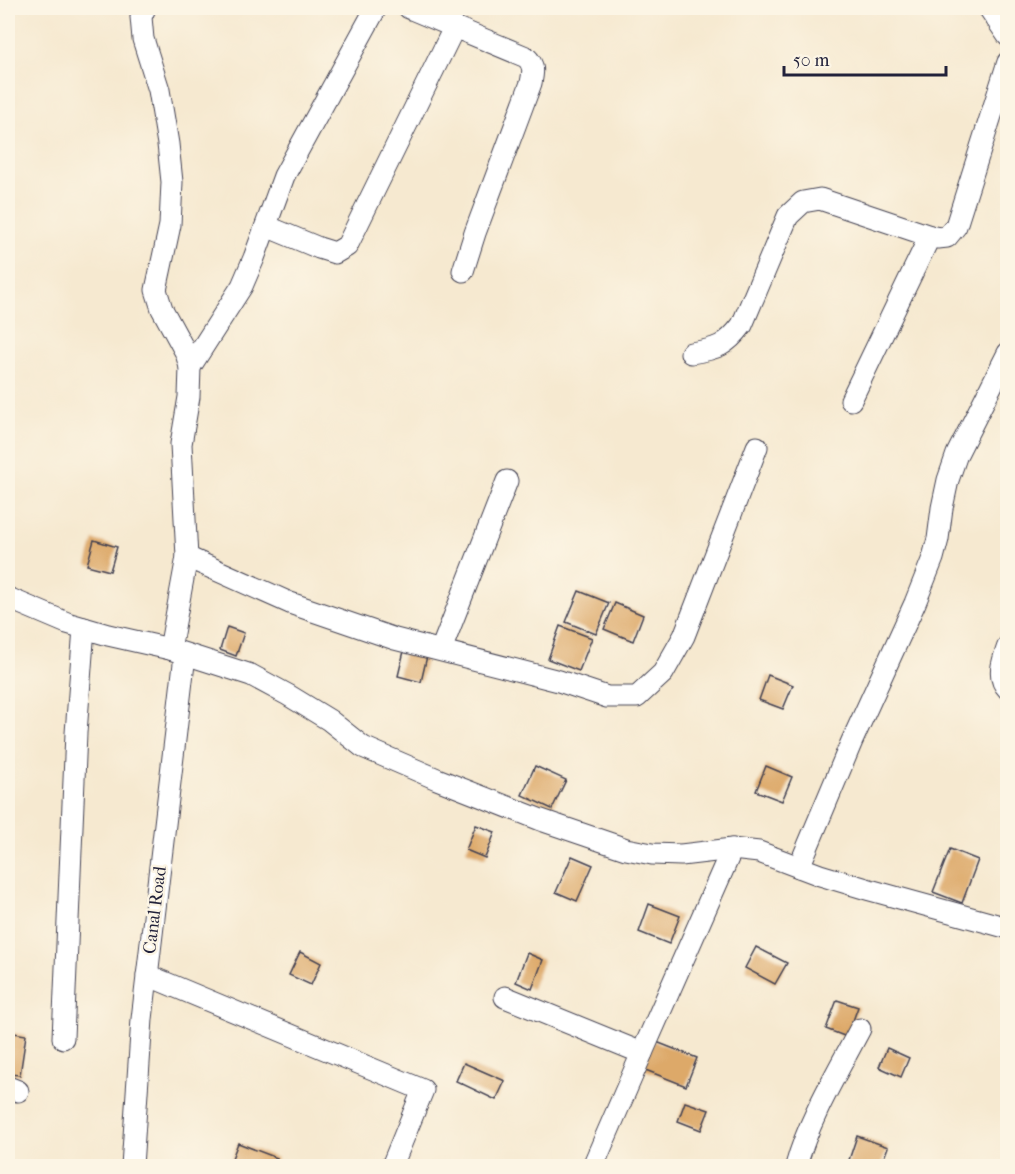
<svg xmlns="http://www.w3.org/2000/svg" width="1015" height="1174" font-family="'IM FELL French Canon',serif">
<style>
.building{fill:#dda969}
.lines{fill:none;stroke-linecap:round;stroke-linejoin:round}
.minor-casing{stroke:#424051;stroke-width:23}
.minor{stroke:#fff;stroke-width:21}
.labels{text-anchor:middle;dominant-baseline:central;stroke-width:5;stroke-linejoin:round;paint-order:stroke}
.street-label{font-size:18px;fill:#22223b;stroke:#fcf5e5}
</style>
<rect width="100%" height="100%" fill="#fcf5e5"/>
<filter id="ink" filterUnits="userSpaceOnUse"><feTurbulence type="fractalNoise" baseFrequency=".0167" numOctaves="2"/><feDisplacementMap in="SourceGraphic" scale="12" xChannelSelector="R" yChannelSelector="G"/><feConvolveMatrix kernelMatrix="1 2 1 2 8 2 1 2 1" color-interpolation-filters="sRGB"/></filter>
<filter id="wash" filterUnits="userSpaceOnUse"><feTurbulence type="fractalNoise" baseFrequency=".008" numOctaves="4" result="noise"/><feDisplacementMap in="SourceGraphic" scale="24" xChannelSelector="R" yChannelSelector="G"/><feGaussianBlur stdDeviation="1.35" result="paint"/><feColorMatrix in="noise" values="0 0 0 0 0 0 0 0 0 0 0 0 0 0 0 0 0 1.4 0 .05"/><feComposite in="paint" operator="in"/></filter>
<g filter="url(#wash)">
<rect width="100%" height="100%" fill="#f6e9d0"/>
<g id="blocks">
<g class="building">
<path d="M94,540l23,7 -7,24 -23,-6z"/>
<path d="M579,591l30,12 -13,31 -30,-12z"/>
<path d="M615,603l28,12 -10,26 -29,-12z"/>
<path d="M560,626l32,12 -13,33 -31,-12z"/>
<path d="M227,627l17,6 -8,23 -16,-6z"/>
<path d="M404,651l23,5 -6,26 -23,-6z"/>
<path d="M768,675l25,10 -10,24 -24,-9z"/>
<path d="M535,766l31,14 -14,29 -30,-14z"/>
<path d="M766,766l26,11 -10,24 -26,-10z"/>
<path d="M476,825l19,7 -10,26 -19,-8z"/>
<path d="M950,849l28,11 -16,43 -29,-11z"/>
<path d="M572,856l21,9 -16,36 -21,-9z"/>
<path d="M649,904l31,12 -11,28 -30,-12z"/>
<path d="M756,947l31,16 -12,21 -30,-16z"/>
<path d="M300,952l21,11 -10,22 -22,-10z"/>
<path d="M527,953l16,7 -11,29 -16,-7z"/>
<path d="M837,1000l21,7 -11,30 -21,-8z"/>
<path d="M8,1032l18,3 -6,40 -12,-1z"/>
<path d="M654,1041l43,17 -11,28 -43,-17z"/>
<path d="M887,1048l22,10 -8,19 -22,-10z"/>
<path d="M464,1063l41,18 -9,19 -40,-19z"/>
<path d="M685,1102l24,8 -8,20 -23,-9z"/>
<path d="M857,1136l31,11 -7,19h-34z"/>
<path d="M238,1143l39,15 -4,8h-44z"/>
</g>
</g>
</g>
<g filter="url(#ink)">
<use href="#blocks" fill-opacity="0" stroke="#424051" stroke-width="1.5"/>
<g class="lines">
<g class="minor-casing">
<g id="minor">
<path d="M145,8l-4,9 2,22 16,51 9,54 4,38 -2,43 -14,65 6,19 24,44 4,14 -1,30 -8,47 6,113 -17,92"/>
<path d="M409,8l117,49c9,8 7,16 5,26l-56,150 -12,38"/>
<path d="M989,8l19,28"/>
<path d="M266,226l53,22 16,5 12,-7 107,-218"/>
<path d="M691,353c26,-4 35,-7 51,-28l46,-109 15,-14 17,-3 110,37 8,2 9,-1 9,-11 52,-164"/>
<path d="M190,367l52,-81 12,-28 30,-82 92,-168"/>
<path d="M851,400l79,-164"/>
<path d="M187,557l103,46 105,36 164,42 48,16h30l26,-24 21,-37 73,-189"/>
<path d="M8,598l59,25 41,12 62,14 81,26 37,20 41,25 34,27 74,32 104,41 85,29 26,5 29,1 51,-6 27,3 61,23 50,15 138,38"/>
<path d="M1008,646c-5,14 -12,31 0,43"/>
<path d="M441,650l66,-169"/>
<path d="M799,867l53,-126 63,-138 18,-45 5,-19 4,-31 6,-28 9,-26 51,-101"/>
<path d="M147,975l276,115 -31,76"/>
<path d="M505,997l137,56"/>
<path d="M63,1038l13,-305 8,-105"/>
<path d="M8,1087l10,4"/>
<path d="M132,1166l10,-147 43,-364"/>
<path d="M593,1166l49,-113 90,-204"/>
<path d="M796,1166c13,-47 41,-93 64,-137"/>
</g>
</g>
<use href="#minor" class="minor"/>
</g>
</g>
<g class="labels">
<g class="street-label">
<text transform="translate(155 910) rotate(-83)">Canal Road</text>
</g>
</g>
<rect width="1015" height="1174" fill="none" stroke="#fcf5e5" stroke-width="30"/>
<path d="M784 66v9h162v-9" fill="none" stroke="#22223b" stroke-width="3"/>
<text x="793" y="66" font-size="18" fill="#22223b" stroke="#fcf5e5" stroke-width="4.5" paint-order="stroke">50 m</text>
</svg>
